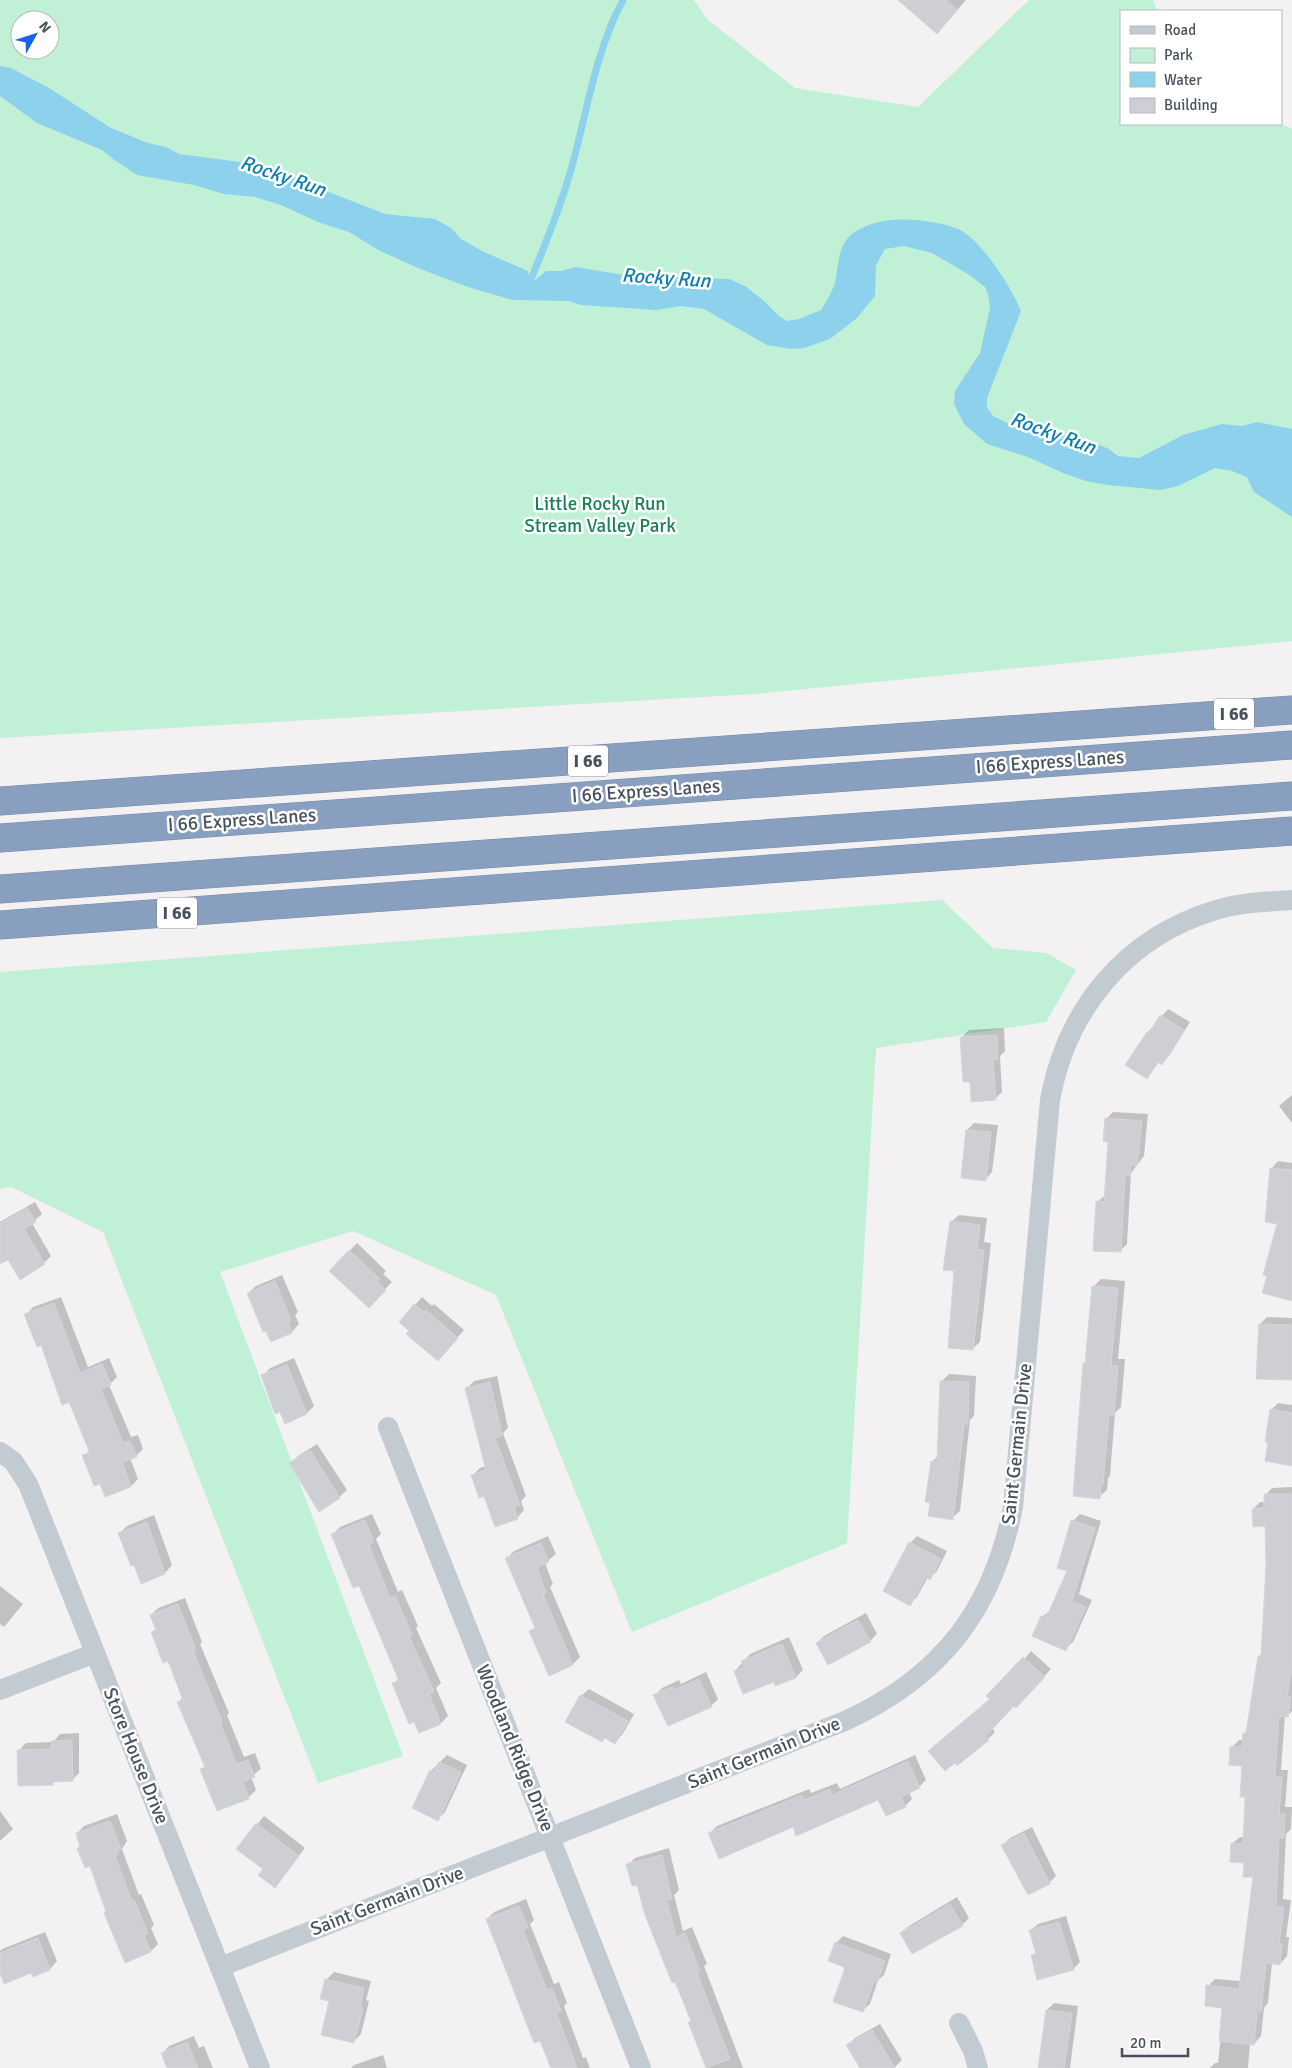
<svg xmlns="http://www.w3.org/2000/svg" width="1292" height="2068" font-family="Signika,sans-serif">
<style>
.green{fill:#c0f0d6;fill-rule:evenodd}
.water{fill:#8dd1ed}
.shadow{fill:#0003}
.lines{fill:none;stroke-linecap:round;stroke-linejoin:round}
.stream{stroke:#8dd1ed;stroke-width:7}
.building{fill:#cdcfd5;stroke:#d5d6dc}
.motorway-casing{stroke:#748aab;stroke-width:29}
.minor{stroke:#c2cad2;stroke-width:20}
.motorway{stroke:#899fbf;stroke-width:28}
.labels{text-anchor:middle;dominant-baseline:central;stroke-width:5;stroke-linejoin:round;paint-order:stroke}
.shield{fill:#fff;stroke:#7f868e;stroke-width:1}
.shield-label{font-size:18px;font-weight:bold;fill:#48525e}
.park-label{font-size:19px;fill:#178255;stroke:#fff}
.street-label{font-size:19px;fill:#48525e;stroke:#fff}
.water-label{font-size:20px;font-style:italic;fill:#0c7fae;stroke:#fff}
</style>
<rect width="100%" height="100%" fill="#f3f1f1"/>
<g class="green">
<path d="M0,0h694l14,20 87,68 123,19 111,-107h124l4,11h-36v113h160l11,5v512l-538,53 -754,44zM20,20h30v30h-30z"/>
<path d="M942,900l51,48 53,5 30,17 -30,52 -170,26 -29,495 -215,89 -136,-337 -143,-64 -133,41 183,484 -85,27 -215,-551 -92,-45 -11,2v-217z"/>
</g>
<path class="water" d="M0,66l11,2 38,20 62,40 37,15 18,4 13,7 76,10 37,12 34,15 59,23 50,5 16,9 10,11 23,13 44,19 2,13 16,-13h15l15,-4 48,8 105,4 16,7 19,15 15,15 8,5 12,-2 22,-9c5,-8 11,-18 14,-27 3,-14 3,-33 12,-44 10,-12 30,-18 45,-19 17,-2 52,2 68,10 23,12 51,57 61,81l-34,87v9l6,9 16,8 19,2 63,16 16,6 11,8 21,2 44,-23 39,-11 20,2 15,-4 35,7v88l-38,-25 -7,-15 -15,-6 -17,-3 -37,18 -18,4 -52,-5 -22,-4 -23,-8 -35,-16 -41,-13 -23,-20 -10,-20 1,-13 25,-38 10,-45 -2,-14 -3,-7 -17,-13 -36,-21 -28,-7 -19,3 -9,16 -1,31 -18,22 -27,21 -26,9 -13,1 -24,-4 -63,-36 -23,-3 -24,4 -76,-5 -13,-4 -55,-1 -45,-13 -50,-19 -38,-17 -31,-19 -31,-10 -37,-17 -26,-8 -31,-3 -30,-9 -57,-10 -24,-16 -11,-9 -65,-27 -37,-27z"/>
<g class="shadow">
<path d="M900,0h66l-18,21z"/>
<path d="M1168,1009l22,13 -21,34 -7,7 -3,-1 -12,15 1,-45z"/>
<path d="M1004,1028l1,23 -5,5 2,36 -7,7 -24,-18 -10,-43 8,-8z"/>
<path d="M1292,1095v28l-13,-17z"/>
<path d="M1113,1112l35,2 -4,42 -13,17 -4,71 -7,7 -23,-49 9,-7 4,-54 -4,-22z"/>
<path d="M974,1123l24,2 -6,47 -7,8 -18,-50z"/>
<path d="M1278,1161l14,2v137l-21,-131z"/>
<path d="M35,1202l7,12 -10,9 19,33 -7,7 -36,-5 -8,-6v-30z"/>
<path d="M959,1215l28,3 -3,24 7,1 -11,99 -8,7 -17,-79 -4,-48z"/>
<path d="M357,1243l29,28 -3,3 9,8 -23,24 -39,-35z"/>
<path d="M282,1275l16,37 -3,3 4,9 -7,8 -21,8 -23,-47 8,-7z"/>
<path d="M1101,1279l24,2 -7,78h7l-4,48 -6,6 -5,63 -2,2 -1,12 -8,7 -14,-133 2,-2 7,-76z"/>
<path d="M61,1297l27,70 21,-9 8,19 -8,8 22,52 7,-2 5,14 -7,7 -6,2 8,21 -7,7 -26,9 -5,-13 -16,-26 6,-6 -21,-50 -43,-85 7,-8z"/>
<path d="M422,1297l10,9 2,-2 30,26 -19,22 -45,-30z"/>
<path d="M1267,1317l25,1v60l-32,-54z"/>
<path d="M294,1358l20,48 -7,7 -22,9 -22,-46 7,-8z"/>
<path d="M949,1374l27,2 -2,40 -4,4 -10,91 -8,7 -20,-56 7,-7 2,-73z"/>
<path d="M497,1376l11,52 -5,5 23,63 -5,5 3,9 -7,8 -32,-24 -12,-19 7,-7 6,-2 -19,-78 7,-7z"/>
<path d="M1278,1403l14,2v60l-22,-24 1,-31z"/>
<path d="M317,1444l30,46 -8,7 -20,13 -28,-47 7,-7z"/>
<path d="M1292,1487v224l-5,5 -2,-1 -4,55h7l-3,37h7l-1,22 -5,5 -3,65 8,1 -5,37h3l-2,19 -7,8 -8,-1 -4,40 -4,5 -3,28 -7,8 -4,-1 -2,25h-38l5,-5h3l6,-56 -16,-21 7,-7 26,2 14,-105 -23,-32 8,-7h5l1,-41 -2,-31 -12,-18 7,-7h5l1,-7 3,-3 11,-74 3,-3 6,-87 -2,-41 -13,-16 7,-7h5v-7l7,-7z"/>
<path d="M372,1514l9,20 -5,5 22,53 4,-2 16,36 -2,2 25,55 -5,5 12,28 -7,7 -21,9 -26,-48 5,-6 -40,-94 -26,-50 7,-7z"/>
<path d="M1080,1514l21,7 -22,73 13,6 -19,42 -8,7 -23,-32 9,-7 18,-40 4,-49z"/>
<path d="M154,1515l18,50 -7,8 -23,9 -23,-48 8,-8z"/>
<path d="M548,1536l8,18 -11,9 8,21 -3,3 30,70 -7,7 -24,10 -18,-43 5,-5 -29,-68 7,-7z"/>
<path d="M917,1536l30,15 -10,20 -7,7 -2,-1 -11,20 -7,7v-61z"/>
<path d="M0,1586l23,18 -19,23 -4,-3z"/>
<path d="M185,1598l17,44 -2,2 29,69 -2,2 17,42 11,-4 6,16 -10,8 5,13 -7,7 -31,12 -16,-40 4,-4 -28,-62 5,-6 -15,-38 -16,-26 4,-5 -5,-13 7,-7z"/>
<path d="M866,1613l11,21 -7,7 -53,2 7,-7z"/>
<path d="M789,1637l14,33 -7,7 -20,8 -2,-5 -39,-9 15,-17z"/>
<path d="M1031,1651l20,18 -28,30 -9,5 -22,24 3,4 -7,7 -31,25 -2,-3 -25,-10 61,-52z"/>
<path d="M706,1672l12,27 -7,7 -56,-11 7,-7 17,-8 2,4z"/>
<path d="M589,1689l45,25 -12,21 -7,7 -48,-21 14,-25z"/>
<path d="M79,1733v40l-7,7h-17l-3,3 -33,-33 7,-7 27,-1 7,-8z"/>
<path d="M447,1755l20,10 -22,47 -7,7 -7,-48z"/>
<path d="M915,1755l11,25 -7,7 -10,5 3,7 -7,7 -26,-8 -86,28 -83,7 7,-7 92,-37 2,4 26,-10 3,6z"/>
<path d="M0,1811l13,18 -13,12z"/>
<path d="M117,1814l10,27 -5,8 17,46 2,-1 13,31 -3,3 7,16 -7,7 -46,-38 2,-2 -16,-46 -12,-17 2,-3 -4,-12 7,-7z"/>
<path d="M264,1816l41,32 -30,38 -11,-17 -27,-20z"/>
<path d="M1032,1827l24,49 -7,7 -46,-38 7,-7z"/>
<path d="M669,1848l10,42 -5,5 9,36 9,-4 15,37 -3,2 39,102h-36l-17,-46 2,-2 -54,-136 -10,-19 7,-7z"/>
<path d="M957,1897l12,21 -7,7 -61,8 8,-7z"/>
<path d="M526,1899l8,21 -4,4 24,60 5,-2 8,21 -3,3 19,52 3,-1 4,11h-39l-10,-29 -54,-120 7,-7z"/>
<path d="M1066,1916l14,46 -7,7 -41,-13 4,-4 -6,-21 8,-7z"/>
<path d="M45,1932l12,29 -7,8 -16,6 -2,-4 -32,-1v-19l2,-2z"/>
<path d="M843,1936l48,18 -7,21 -6,5 -8,24 -8,7 -26,-68z"/>
<path d="M334,1972l37,9 -5,19 3,1 -8,33 -7,7 -24,-41 -8,-2 5,-19z"/>
<path d="M1054,2003l24,3 -8,62h-27l4,-58z"/>
<path d="M880,2024l22,36 -8,8h-33l-13,-23 7,-7z"/>
<path d="M194,2036l5,12 5,-2 9,22h-44l-7,-14 7,-8z"/>
<path d="M383,2055l4,13h-36l3,-3z"/>
</g>
<g class="lines">
<path class="stream" d="M529,284c15,-36 30,-73 41,-111 17,-58 24,-119 53,-173"/>
</g>
<g class="building">
<path d="M898,0h48l11,10 -20,24z"/>
<path d="M1160,1015l24,15 -22,35 -4,-3 -11,17 -22,-14 22,-33 2,1z"/>
<path d="M997,1035l1,24 -5,1 3,40 -25,2 -1,-20h-7l-3,-45z"/>
<path d="M1105,1118l37,3 -5,44h-6l-1,11 -5,-1 -4,77 -28,-1 3,-50 8,1 4,-60 -5,-1z"/>
<path d="M966,1130l25,2 -5,49 -25,-3z"/>
<path d="M1270,1168l22,2v131l-30,-8 5,-17 -4,-1 14,-51 -12,-2z"/>
<path d="M27,1208l9,14 -12,7 21,35 -25,16 -12,-20 -8,4v-40z"/>
<path d="M950,1221l30,4 -3,24 7,1 -11,100 -25,-2 6,-77 -11,-1z"/>
<path d="M349,1250l31,29 -3,3 9,8 -17,18 -40,-37z"/>
<path d="M275,1281l16,39 -3,2 4,11 -21,9 -5,-11 -3,1 -16,-39z"/>
<path d="M1092,1286l26,2 -7,77 7,1 -4,49h-5l-6,69 -2,1 -1,14 -27,-3 10,-133 2,1z"/>
<path d="M54,1303l26,70 22,-9 9,21 -10,4 22,54 7,-2 7,16 -15,5 9,25 -26,10 -5,-13 -6,2 -12,-31 8,-2 -21,-51 -7,3 -21,-60 -4,2 -13,-33z"/>
<path d="M414,1304l10,8 2,-2 32,28 -20,23 -32,-27 3,-3 -10,-9z"/>
<path d="M1259,1324l33,1v55l-36,-1z"/>
<path d="M287,1365l20,49 -22,10 -5,-12 -5,2 -14,-39z"/>
<path d="M940,1381l29,1 -1,42h-4l-11,96 -25,-4 2,-13 -5,-1 6,-41 6,1z"/>
<path d="M490,1382l12,54 -7,2 25,67 -6,1 4,13 -23,8 -11,-31 -5,2 -8,-23 15,-5 -21,-82z"/>
<path d="M1270,1409l22,4v53l-27,-5 3,-19h-3z"/>
<path d="M310,1450l30,48 -21,14 -30,-49z"/>
<path d="M1264,1494h28v172l-5,30 4,1 -3,20 -9,-1 -4,61h7l-3,37h6l-1,24h-5l-3,68 8,1 -5,37h3l-2,21 -14,-2 -5,49h-4l-3,33 -35,-4 3,-33 -17,-2 1,-21 33,4 14,-112h-10l1,-14 -14,-1 1,-19 12,1 2,-47h-5l2,-31 -13,-1 1,-18h12l1,-14h3l12,-77h3l5,-90 -1,-40 -12,1 -1,-18 12,-1z"/>
<path d="M365,1520l9,22 -5,3 21,53 5,-2 17,38 -3,2 25,56 -5,2 12,30 -22,9 -5,-11 -5,2 -17,-41 7,-2 -40,-95 -6,2 -22,-54z"/>
<path d="M1071,1520l24,8 -23,73 14,6 -20,44 -34,-15 9,-20 5,2 21,-47 -10,-3z"/>
<path d="M147,1522l18,52 -24,10 -7,-19 -3,1 -13,-33z"/>
<path d="M909,1542l32,17 -11,21 -4,-3 -16,29 -27,-15z"/>
<path d="M541,1543l8,19 -12,5 9,26 -3,1 30,71 -24,11 -20,-45 6,-3 -30,-70z"/>
<path d="M178,1604l18,46 -3,1 29,70 -2,1 16,42 12,-4 7,17 -12,5 6,17 -32,12 -17,-42 5,-2 -28,-65 6,-2 -15,-39 -5,2 -12,-31 5,-2 -6,-15z"/>
<path d="M858,1620l13,22 -43,23 -12,-22z"/>
<path d="M782,1644l14,34 -21,8 -1,-4 -31,12 -9,-23 10,-4 -3,-6z"/>
<path d="M1023,1657l22,20 -29,31 -2,-2 -28,30 3,4 -32,26 -2,-3 -10,8 -17,-20 62,-52 -4,-3z"/>
<path d="M699,1679l13,28 -44,19 -15,-31 19,-8 2,3z"/>
<path d="M580,1695l48,26 -13,23 -10,-6 -3,4 -37,-20z"/>
<path d="M72,1740l1,41 -20,1v3l-35,1 -1,-36 35,-1 -1,-8z"/>
<path d="M908,1761l12,27 -19,9 5,10 -20,9 -8,-16 -82,36 -3,-9 -74,32 -11,-26 94,-38 2,5 26,-11 2,6z"/>
<path d="M439,1762l22,10 -23,49 -26,-13 18,-38 4,2z"/>
<path d="M110,1821l11,28 -4,1 1,4 -3,2 17,45 2,-1 14,33 -4,2 7,17 -26,11 -21,-50 2,-1 -16,-46 -5,2 -8,-20 3,-1 -4,-14z"/>
<path d="M256,1823l43,33 -24,32 -17,-13 5,-6 -27,-20z"/>
<path d="M1024,1833l26,51 -22,11 -27,-50z"/>
<path d="M662,1855l10,44 -5,1 9,37 9,-4 15,39 -3,1 33,86 -24,9 -18,-46 3,-1 -16,-39 -3,1 -27,-68 -8,-30 -5,1 -6,-22z"/>
<path d="M950,1904l13,22 -51,28 -12,-21z"/>
<path d="M519,1906l9,22 -5,2 24,60 5,-2 9,23 -5,1 21,56h-26l-11,-27 -6,2 -48,-124z"/>
<path d="M1059,1922l15,48 -37,10 -6,-25 5,-1 -7,-24z"/>
<path d="M38,1938l12,32 -17,7 -2,-4 -27,11 -4,-11v-20z"/>
<path d="M835,1942l50,19 -8,22 -3,-1 -11,30 -30,-10 11,-31v-4l-16,-6z"/>
<path d="M325,1979l39,9 -4,19 3,1 -9,35 -33,-8 8,-34 -9,-2z"/>
<path d="M1046,2010l26,3 -8,55h-26z"/>
<path d="M872,2030l23,38h-35l-14,-23z"/>
<path d="M187,2042l11,26h-31l-6,-15z"/>
</g>
<g class="lines">
<g class="motorway-casing">
<g id="motorway">
<path d="M0,801l1292,-91"/>
<path d="M0,838l1292,-93"/>
<path d="M0,889l1292,-93"/>
<path d="M0,925l1292,-94"/>
</g>
</g>
<g class="minor">
<path d="M388,1427l253,641"/>
<path d="M0,1452l13,9 15,23 232,584"/>
<path d="M0,1690l95,-37"/>
<path d="M220,1967l625,-246c96,-44 148,-111 168,-214l37,-407c17,-92 76,-163 166,-190 25,-8 51,-8 76,-10"/>
<path d="M959,2023l14,28 5,17"/>
</g>
<use href="#motorway" class="motorway"/>
</g>
<g class="labels">
<g class="shield">
<rect x="1214" y="698.5" width="40" height="31" rx="4"/>
<rect x="568" y="745.5" width="40" height="31" rx="4"/>
<rect x="157" y="897.5" width="40" height="31" rx="4"/>
</g>
<g class="shield-label">
<text x="1234" y="714">I 66</text>
<text x="588" y="761">I 66</text>
<text x="177" y="913">I 66</text>
</g>
<g class="park-label">
<text x="600" y="504">Little Rocky Run<tspan x="600" dy="22">Stream Valley Park</tspan></text>
</g>
<g class="street-label">
<text transform="translate(1050 762) rotate(-4)">I 66 Express Lanes</text>
<text transform="translate(646 791) rotate(-4)">I 66 Express Lanes</text>
<text transform="translate(242 820) rotate(-4)">I 66 Express Lanes</text>
<text transform="translate(1017 1444) rotate(-84)">Saint Germain Drive</text>
<text transform="translate(515 1748) rotate(68)">Woodland Ridge Drive</text>
<text transform="translate(764 1753) rotate(-22)">Saint Germain Drive</text>
<text transform="translate(136 1756) rotate(68)">Store House Drive</text>
<text transform="translate(387 1901) rotate(-21)">Saint Germain Drive</text>
</g>
<g class="water-label">
<text transform="translate(283 176) rotate(19)">Rocky Run</text>
<text transform="translate(666 278) rotate(4)">Rocky Run</text>
<text transform="translate(1053 433) rotate(20)">Rocky Run</text>
</g>
</g>
<rect x="1120" y="10" width="162" height="115" fill="#ffffff" stroke="#b6babf"/>
<rect x="1130" y="26" width="25" height="8" fill="#c2cad2" stroke="#b6babf"/>
<text x="1164" y="35" font-size="15" fill="#48525e">Road</text>
<rect x="1130" y="48" width="25" height="15" fill="#c0f0d6" stroke="#b6babf"/>
<text x="1164" y="60" font-size="15" fill="#48525e">Park</text>
<rect x="1130" y="72" width="25" height="15" fill="#8dd1ed" stroke="#b6babf"/>
<text x="1164" y="85" font-size="15" fill="#48525e">Water</text>
<rect x="1130" y="98" width="25" height="15" fill="#cdcfd5" stroke="#b6babf"/>
<text x="1164" y="110" font-size="15" fill="#48525e">Building</text>
<g transform="translate(35 35) rotate(51)"><circle r="24" fill="#ffffff" stroke="#b6babf"/>
<path d="M0-4L9 19L0 12L-9 19Z" fill="#1962e5"/>
<text y="-8" font-size="14" font-weight="bold" text-anchor="middle" fill="#48525e">N</text>
</g>
<path d="M1122 2048v8h66v-8" fill="none" stroke="#48525e" stroke-width="2.5"/>
<text x="1130" y="2048" font-size="15" fill="#48525e" stroke="#ffffff" stroke-width="4" paint-order="stroke">20 m</text>
</svg>
